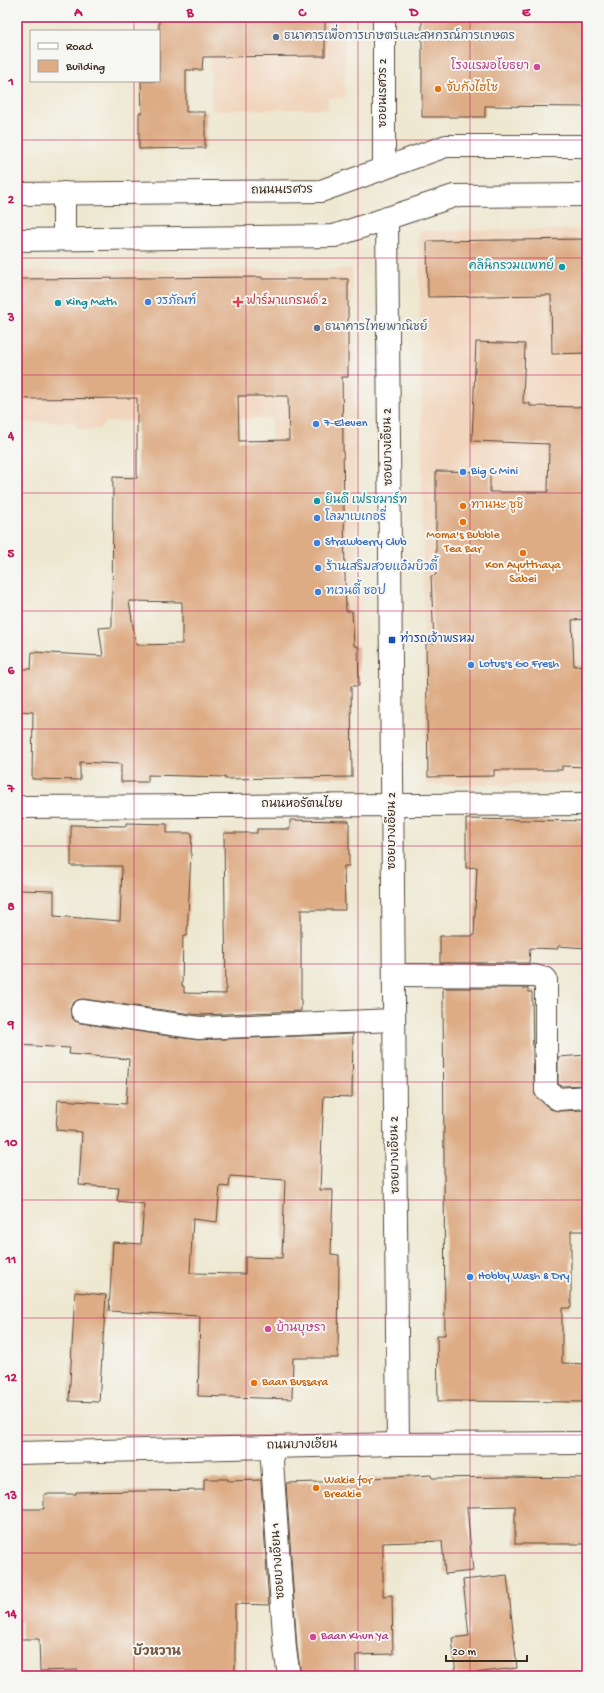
<svg xmlns="http://www.w3.org/2000/svg" width="604" height="1693" font-family="'Gochi Hand','Playpen Sans Thai',sans-serif">
<style>
.built{fill:#f1d5bd}
.building{fill:#ddab84;fill-rule:evenodd}
.lines{fill:none;stroke-linecap:round;stroke-linejoin:round}
.street-casing{stroke:#564639;stroke-width:24}
.secondary-casing{stroke:#564639;stroke-width:24}
.street{stroke:#fff;stroke-width:22}
.secondary{stroke:#fff;stroke-width:22}
.grid{fill:none;stroke:#c2185b;stroke-width:1;stroke-opacity:0.55}
.service-dot{fill:#5c6f8a;stroke:#f6f6f2;stroke-width:1.5}
.hotel-dot{fill:#d1479c;stroke:#f6f6f2;stroke-width:1.5}
.food-dot{fill:#e8710a;stroke:#f6f6f2;stroke-width:1.5}
.culture-dot{fill:#0f9aa8;stroke:#f6f6f2;stroke-width:1.5}
.shop-dot{fill:#3f7fe0;stroke:#f6f6f2;stroke-width:1.5}
.health-dot{fill:#e0444e;stroke:#f6f6f2;stroke-width:1.5}
.transit-dot{fill:#1a4fb4;stroke:#f6f6f2;stroke-width:1.5}
.labels{text-anchor:middle;dominant-baseline:central;stroke-width:4;stroke-linejoin:round;paint-order:stroke}
.service-label{font-size:12px;fill:#4e5e75;stroke:#f6f6f2;text-anchor:start}
.hotel-label{font-size:12px;fill:#b23c85;stroke:#f6f6f2;text-anchor:start}
.food-label{font-size:12px;fill:#c56008;stroke:#f6f6f2;text-anchor:start}
.street-label{font-size:12px;fill:#3b2a1e;stroke:#f6f6f2}
.culture-label{font-size:12px;fill:#0d838f;stroke:#f6f6f2;text-anchor:start}
.shop-label{font-size:12px;fill:#366cbe;stroke:#f6f6f2;text-anchor:start}
.health-label{font-size:12px;fill:#be3a42;stroke:#f6f6f2;text-anchor:start}
.transit-label{font-size:12px;fill:#164399;stroke:#f6f6f2;text-anchor:start}
.neighbourhood-label{font-size:13px;font-weight:bold;fill:#745742;stroke:#f6f6f2}
.neatline{fill:none;stroke:#c2185b;stroke-width:1.5}
.grid-label{font-size:13px;text-anchor:middle;font-weight:bold;fill:#c2185b}
</style>
<rect width="100%" height="100%" fill="#f6f6f2"/>
<filter id="ink" filterUnits="userSpaceOnUse"><feTurbulence type="fractalNoise" baseFrequency=".025" numOctaves="2"/><feDisplacementMap in="SourceGraphic" scale="8" xChannelSelector="R" yChannelSelector="G"/><feConvolveMatrix kernelMatrix="1 2 1 2 8 2 1 2 1" color-interpolation-filters="sRGB"/></filter>
<filter id="wash" filterUnits="userSpaceOnUse"><feTurbulence type="fractalNoise" baseFrequency=".012" numOctaves="4" result="noise"/><feDisplacementMap in="SourceGraphic" scale="16" xChannelSelector="R" yChannelSelector="G"/><feGaussianBlur stdDeviation="0.9" result="paint"/><feColorMatrix in="noise" values="0 0 0 0 0 0 0 0 0 0 0 0 0 0 0 0 0 1.4 0 .05"/><feComposite in="paint" operator="in"/></filter>
<g filter="url(#wash)">
<rect width="100%" height="100%" fill="#eee8d1"/>
<g class="built">
<path d="M211,17h134v81h-17v11l-117,1z"/>
<path d="M587,229v555l-161,1 -7,-554z"/>
<path d="M352,269l6,341 -85,4 -2,-196 -165,4 -7,7 -11,1h-9l-5,-8h-57v-151z"/>
</g>
<g id="blocks">
<g class="building">
<path d="M159,17h166v39l-122,1 -1,13h-16v42h19v36l-66,1v-36h3l-1,-32h18z"/>
<path d="M422,17h165v90l-102,-1v11h-63z"/>
<path d="M587,239v114l-35,1 -1,-59 -123,2 -1,-56z"/>
<path d="M262,277v2h86v98h-6l3,199 1,35h6l2,35h4l1,40h-8l1,91 -127,2v-2l-77,-2v7h-27v-18l-41,-2v18l-48,-1 1,-67 -16,-1v-42h14l1,-17 71,4 -4,-28 13,-1 1,-150 24,1v-80l-120,1v-120zM238,396h50l1,44 -50,1zM129,601l53,1v42l-46,1z"/>
<path d="M476,342l49,2 -2,59h7v3l57,1v212l-15,1 2,46 13,-1v102l-25,-1v4h-68v6l-66,1 -2,-134h8l-3,-67 5,-1v-104l54,1v20h58l1,-48 -77,-3z"/>
<path d="M466,819l121,2v127l-29,-2v3l-28,-1 -1,15h-89v-27h34l3,-69 -11,1z"/>
<path d="M290,820l59,1v45h-5l1,44h-44v101l-101,4 -117,-16 -6,1 -5,4 -2,5 1,7 4,5 5,2 117,17 156,-6 -1,63 -28,-1 -2,40 -2,54h13l-2,64 8,1 -1,103h-45l-1,41 -94,-3 2,-80 -91,-5 4,-69 28,2 3,-40 -27,-3 2,-13 -40,-3 3,-53 -26,-2 2,-30 68,4 3,-45 -60,-5 1,-6 -53,-3v-155l37,1v25l66,5 2,-55h-51v-41l55,1v-3l41,1v9h25l-5,103h-4l-1,50h2v7l42,1 -2,-161h33v-4h33zM230,1176l55,4 -3,78 -37,-1v17l-55,-1 3,-54 24,3 3,-36 9,1z"/>
<path d="M443,988h85v4h4l1,68 2,35 15,14 8,2 29,-1v121h-16v77h-9v55l25,1v38l-149,-1 -1,-66h8z"/>
<path d="M587,1055v30l-25,1 -4,-2v-27z"/>
<path d="M75,1292l31,3 -7,107 -30,-1z"/>
<path d="M431,1475l1,3 73,-1 82,1v66h-72v-38l-48,1 6,64 -28,3 -3,-33 -59,2v53l9,-1 1,59 -37,1v21h-55l-4,-28 -11,-165 66,-2v-2z"/>
<path d="M204,1479h24v2l33,-1 8,125 -34,-1v72h-157v-6l-38,1 -1,-32h-18v-18h-4v-112h27v-15h32v-2l128,-2z"/>
<path d="M507,1575l10,93 -61,7 -4,-37 17,-2 -6,-56z"/>
</g>
</g>
</g>
<g filter="url(#ink)">
<use href="#blocks" fill-opacity="0" stroke="#564639" stroke-width="1"/>
<g class="lines">
<g class="street-casing">
<g id="street">
<path d="M384,17v151"/>
<path d="M387,218l11,1226"/>
<path d="M17,807l570,-3"/>
<path d="M394,975l140,1 12,3v111l12,9 29,-2"/>
<path d="M82,1011l117,17 195,-8"/>
<path d="M271,1447l14,202 4,27"/>
<path d="M17,1453l381,-9 189,-1"/>
</g>
</g>
<g class="secondary-casing">
<g id="secondary">
<path d="M17,194l304,-3 125,-45h141"/>
<path d="M64,239v-46"/>
<path d="M17,240l317,-4 120,-40 133,-1"/>
</g>
</g>
<use href="#street" class="street"/>
<use href="#secondary" class="secondary"/>
</g>
</g>
<path class="grid" d="M134,17v14M246,17v1659M358,17v1659M470,17v1659M134,81v1595M17,140h570M17,258h570M17,375h570M17,493h570M17,611h570M17,729h570M17,846h570M17,964h570M17,1082h570M17,1200h570M17,1318h570M17,1435h570M17,1553h570"/>
<g class="service-dot">
<circle cx="276" cy="37" r="4"/>
<circle cx="317" cy="328" r="4"/>
</g>
<g class="hotel-dot">
<circle cx="537" cy="67" r="4"/>
<circle cx="268" cy="1329" r="4"/>
<circle cx="313" cy="1637" r="4"/>
</g>
<g class="food-dot">
<circle cx="438" cy="89" r="4"/>
<circle cx="463" cy="506" r="4"/>
<circle cx="463" cy="522" r="4"/>
<circle cx="523" cy="553" r="4"/>
<circle cx="254" cy="1383" r="4"/>
<circle cx="316" cy="1488" r="4"/>
</g>
<g class="culture-dot">
<circle cx="562" cy="267" r="4"/>
<circle cx="58" cy="303" r="4"/>
<circle cx="317" cy="501" r="4"/>
</g>
<g class="shop-dot">
<circle cx="148" cy="302" r="4"/>
<circle cx="316" cy="424" r="4"/>
<circle cx="463" cy="472" r="4"/>
<circle cx="317" cy="518" r="4"/>
<circle cx="317" cy="543" r="4"/>
<circle cx="318" cy="568" r="4"/>
<circle cx="318" cy="592" r="4"/>
<circle cx="471" cy="665" r="4"/>
<circle cx="470" cy="1277" r="4"/>
</g>
<path class="health-dot" d="M236 296h4v4h4v4h-4v4h-4v-4h-4v-4h4z"/>
<rect class="transit-dot" x="388" y="636" width="8" height="8" rx="2"/>
<g class="labels">
<g class="service-label">
<text x="284" y="37">ธนาคารเพื่อการเกษตรและสหกรณ์การเกษตร</text>
<text x="325" y="328">ธนาคารไทยพาณิชย์</text>
</g>
<g class="hotel-label">
<text x="529" y="67" text-anchor="end">โรงแรมอโยธยา</text>
<text x="276" y="1329">บ้านบุษรา</text>
<text x="321" y="1637">Baan Khun Ya</text>
</g>
<g class="food-label">
<text x="446" y="89">จับกังไฮโซ</text>
<text x="471" y="506">ทานนะ ซูชิ</text>
<text x="463" y="536" text-anchor="middle">Moma's Bubble<tspan x="463" dy="14">Tea Bar</tspan></text>
<text x="523" y="566" text-anchor="middle">Kon Ayutthaya<tspan x="523" dy="14">Sabei</tspan></text>
<text x="262" y="1383">Baan Bussara</text>
<text x="324" y="1481">Wakie for<tspan x="324" dy="14">Breakie</tspan></text>
</g>
<g class="street-label">
<text transform="translate(384 93) rotate(-90)">ซอยนเรศวร 2</text>
<text transform="translate(282 191) rotate(-1)">ถนนนเรศวร</text>
<text transform="translate(389 447) rotate(-91)">ซอยบางเอียน 2</text>
<text x="302" y="805">ถนนหอรัตนไชย</text>
<text transform="translate(393 831) rotate(-90)">ซอยบางเอียน 2</text>
<text transform="translate(396 1155) rotate(-91)">ซอยบางเอียน 2</text>
<text transform="translate(302 1446) rotate(-1)">ถนนบางเอียน</text>
<text transform="translate(279 1561) rotate(-94)">ซอยบางเอียน 1</text>
</g>
<g class="culture-label">
<text x="554" y="267" text-anchor="end">คลินิกรวมแพทย์</text>
<text x="66" y="303">King Math</text>
<text x="325" y="501">ยินดี เฟรชมาร์ท</text>
</g>
<g class="shop-label">
<text x="156" y="302">วรภัณฑ์</text>
<text x="324" y="424">7-Eleven</text>
<text x="471" y="472">Big C Mini</text>
<text x="325" y="518">โลมาเบเกอรี่</text>
<text x="325" y="543">Strawberry Club</text>
<text x="326" y="568">ร้านเสริมสวยแอ๋มบิวตี้</text>
<text x="326" y="592">ทเวนตี้ ชอป</text>
<text x="479" y="665">Lotus's Go Fresh</text>
<text x="478" y="1277">Hobby Wash &amp; Dry</text>
</g>
<g class="health-label">
<text x="246" y="302">ฟาร์มาแกรนด์ 2</text>
</g>
<g class="transit-label">
<text x="400" y="640">ท่ารถเจ้าพรหม</text>
</g>
<g class="neighbourhood-label">
<text x="157" y="1652">บัวหวาน</text>
</g>
</g>
<rect width="604" height="1693" fill="none" stroke="#f6f6f2" stroke-width="44"/>
<rect x="30" y="30" width="130" height="52" fill="#f6f6f2" stroke="#aba49d"/>
<rect x="38" y="43" width="20" height="6" fill="#ffffff" stroke="#aba49d"/>
<text x="66" y="50" font-size="12" fill="#3b2a1e">Road</text>
<rect x="38" y="60" width="20" height="12" fill="#ddab84" stroke="#aba49d"/>
<text x="66" y="70" font-size="12" fill="#3b2a1e">Building</text>
<path d="M446 1655v6h81v-6" fill="none" stroke="#3b2a1e" stroke-width="2"/>
<text x="452" y="1655" font-size="12" fill="#3b2a1e" stroke="#f6f6f2" stroke-width="3" paint-order="stroke">20 m</text>
<rect x="22" y="22" width="560" height="1649" class="neatline"/>
<g class="grid-label">
<text x="78" y="16">A</text>
<text x="190" y="16">B</text>
<text x="302" y="16">C</text>
<text x="414" y="16">D</text>
<text x="526" y="16">E</text>
<text x="11" y="85">1</text>
<text x="11" y="203">2</text>
<text x="11" y="321">3</text>
<text x="11" y="439">4</text>
<text x="11" y="557">5</text>
<text x="11" y="674">6</text>
<text x="11" y="792">7</text>
<text x="11" y="910">8</text>
<text x="11" y="1028">9</text>
<text x="11" y="1146">10</text>
<text x="11" y="1263">11</text>
<text x="11" y="1381">12</text>
<text x="11" y="1499">13</text>
<text x="11" y="1617">14</text>
</g>
</svg>
